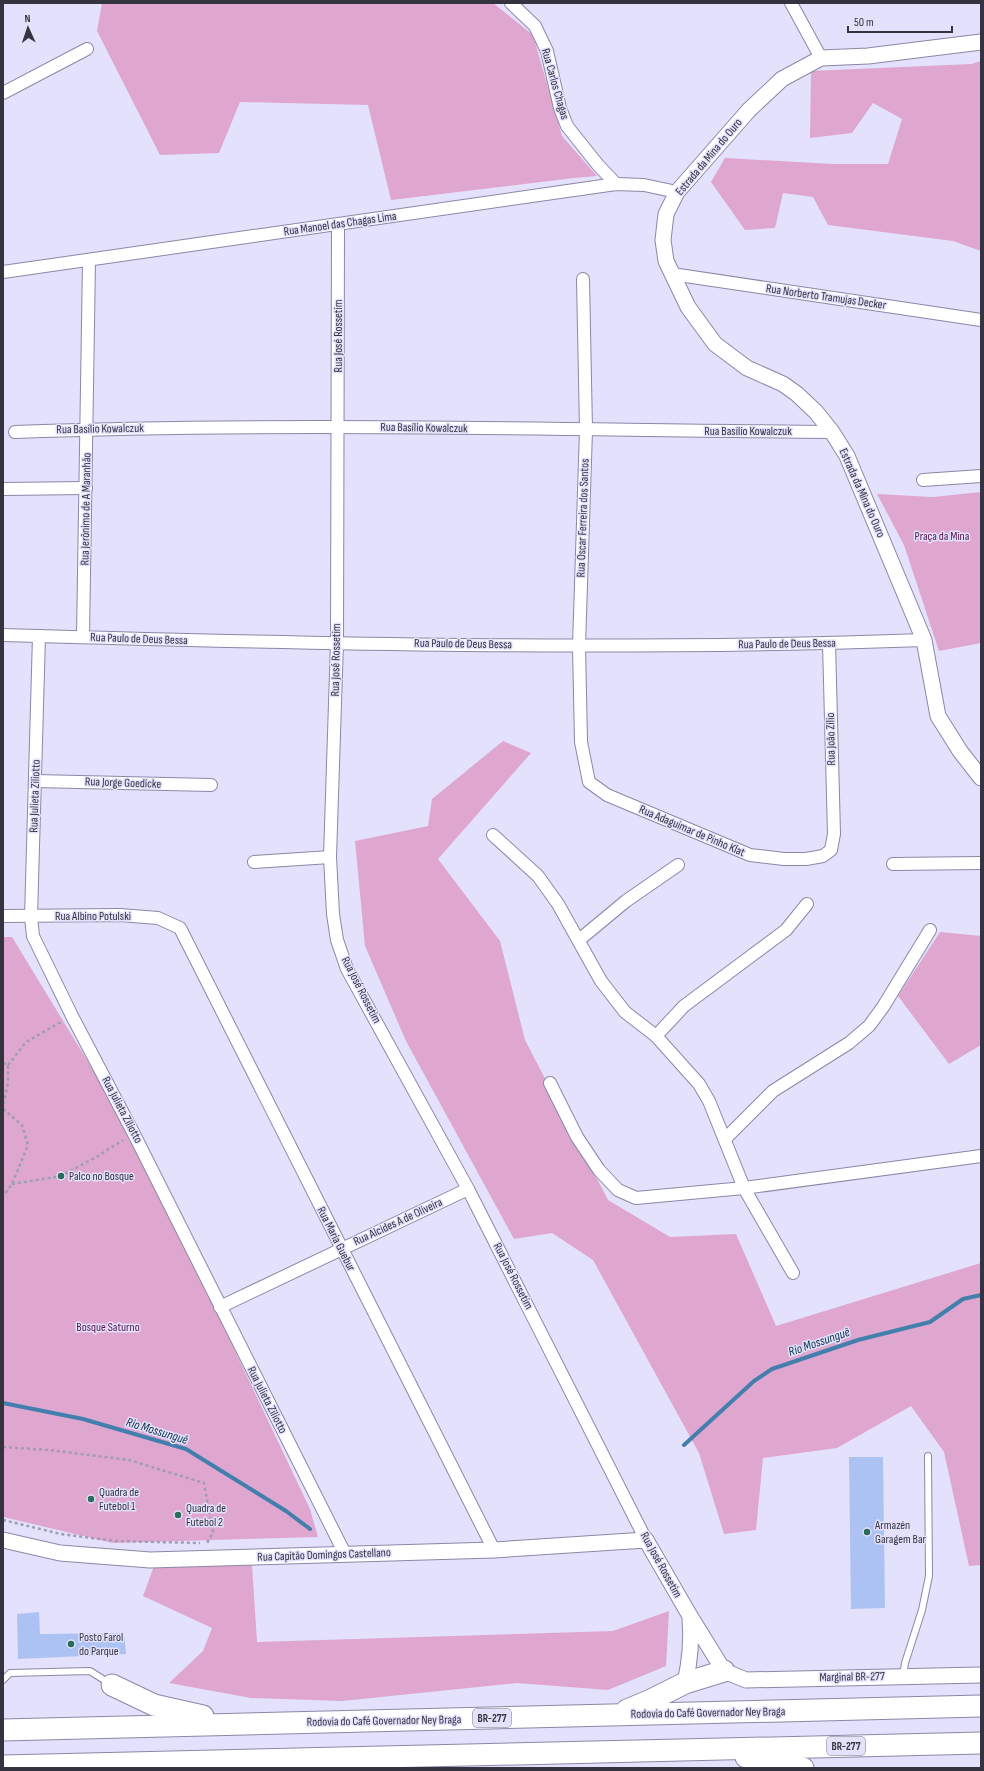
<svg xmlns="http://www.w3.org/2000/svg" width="984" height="1771" font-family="'Sofia Sans Condensed',sans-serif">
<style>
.green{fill:#dfa7d0}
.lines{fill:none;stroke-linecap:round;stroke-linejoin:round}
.stream{stroke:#437fac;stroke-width:4}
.building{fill:#acc2f3}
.service-casing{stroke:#8a88a7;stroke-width:8}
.minor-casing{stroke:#8a88a7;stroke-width:14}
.tertiary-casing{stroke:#8a88a7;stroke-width:17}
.motorway-casing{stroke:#8a88a7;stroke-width:23}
.path{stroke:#9f9db2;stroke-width:2.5;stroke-dasharray:3 3;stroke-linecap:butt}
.service{stroke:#fff;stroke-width:6}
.minor{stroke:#fff;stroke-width:12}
.tertiary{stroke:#fff;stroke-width:15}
.motorway{stroke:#fff;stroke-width:21}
.poi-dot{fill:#2b6b59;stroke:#e3e1fc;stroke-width:1.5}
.labels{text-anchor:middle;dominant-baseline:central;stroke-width:3;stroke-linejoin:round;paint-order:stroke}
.shield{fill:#e3e1fc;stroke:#686778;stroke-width:1}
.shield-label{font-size:11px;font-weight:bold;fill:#34333f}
.street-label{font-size:12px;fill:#34333f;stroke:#e3e1fc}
.park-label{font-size:12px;fill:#57124c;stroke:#e3e1fc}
.poi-label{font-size:12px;fill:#34333f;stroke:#e3e1fc;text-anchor:start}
.water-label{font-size:13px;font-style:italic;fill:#0e334b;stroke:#e3e1fc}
</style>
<rect width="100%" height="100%" fill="#e3e1fc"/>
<g class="green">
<path d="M102,3h391l40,32 29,101 35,40 -23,2 -183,22 -23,-95 -128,-3 -21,51 -59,2 -63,-124z"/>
<path d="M981,61v190l-28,-10 -125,-16 -15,-28 -30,-4 -8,35 -30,2 -34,-48 14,-24 108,6h55l14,-45 -29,-16 -21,30 -42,5 1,-67 160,-7z"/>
<path d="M981,492v151l-42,8 -35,-106 -27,-51 56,3z"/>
<path d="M503,741l28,12 -93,106 62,82 25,99 83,160 62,37 66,-3 40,92 205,-63v302l-12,1 -25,-114 -33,-46 -74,42 -74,10 -7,72 -32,4 -25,-81 -106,-193 -41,-27 -38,6 -108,-198 -41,-95 -10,-105 73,-15 4,-27z"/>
<path d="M940,932l41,4v109l-32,19 -51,-68z"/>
<path d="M3,937h9l120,197 178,375 8,28 -205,6 -110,-26z"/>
<path d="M252,1565l5,77 356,-11 56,-20 -3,55 -58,24 -91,-7 -175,18 -91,-3 -82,-15 34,-32 9,-23 -69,-32 11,-30z"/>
</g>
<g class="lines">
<g class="stream">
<path d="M3,1403l80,16 103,30 100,62 24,18"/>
<path d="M684,1445l70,-64 18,-12 86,-29 72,-18 33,-23 18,-4"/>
</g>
</g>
<g class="building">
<path d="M849,1457h34l2,151 -34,1z"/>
<path d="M39,1612l1,22 84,-1 2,21 -108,5 -1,-45z"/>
</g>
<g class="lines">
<g class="service-casing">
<g id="service">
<path d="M903,1676l2,-13 17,-53 7,-34 -1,-120"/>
<path d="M3,1680l7,-7 80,-2 19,12"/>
</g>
</g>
<g class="minor-casing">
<g id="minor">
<path d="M511,3l24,23 12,25 13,57 7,18 31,39 18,19"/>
<path d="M791,3l30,55"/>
<path d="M3,93l84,-44"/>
<path d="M338,225l-1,417 -7,215 3,57 4,26 10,29 121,220 178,351"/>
<path d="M3,272l613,-88 28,1 33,7"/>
<path d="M672,274l309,46"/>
<path d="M583,279l3,151 -7,216 2,96 8,40 18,13 143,60 34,4h22l17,-3 8,-6 3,-16 -5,-191"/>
<path d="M15,432c272,-10 545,-2 817,0"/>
<path d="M923,480l58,-4"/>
<path d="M3,489l83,-1"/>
<path d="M3,635c307,9 614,16 921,5"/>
<path d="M39,636l-8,281 2,19 39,80 63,120 210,418"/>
<path d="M83,637l6,-376"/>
<path d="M35,781l176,4"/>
<path d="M493,835l45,41 20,28 43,77 24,31 31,24 43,48 10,17 35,87 49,85"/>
<path d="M254,862l76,-5"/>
<path d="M893,864l88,-1"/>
<path d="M3,916l117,-1 38,3 22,10 314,622"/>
<path d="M579,940l47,-39 52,-36"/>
<path d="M656,1036l28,-30 102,-76 21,-26"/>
<path d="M550,1083l27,54 22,33 19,20 18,8 108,-10 237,-32"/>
<path d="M725,1139l48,-48 76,-48 20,-17 14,-19 47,-77"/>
<path d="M220,1307l248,-118"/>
</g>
</g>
<g class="tertiary-casing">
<g id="tertiary">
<path d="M981,42l-113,14 -47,2 -39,21 -33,31 -72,82 -11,22 -3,26 3,21 22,46 27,37 32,24 36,16 14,10 19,18 16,20 15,24 77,184 14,76 22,35 21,27"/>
<path d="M3,1540l57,13 90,7 344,-10 152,-10 44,76 34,55 22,9 235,-5"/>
<path d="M685,1683c5,-22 7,-42 5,-64"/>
</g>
</g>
<g class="motorway-casing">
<g id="motorway">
<path d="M112,1685l42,20 49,11"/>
<path d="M627,1710l24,-10 34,-17 39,-12"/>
<path d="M3,1730l978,-24"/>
<path d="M746,1757l57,11"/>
<path d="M3,1766l978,-23"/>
</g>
</g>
<g class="path">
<path d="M3,1063l5,2v18l-5,22"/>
<path d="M8,1065l18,-23 35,-20"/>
<path d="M3,1109l19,16 6,20 -16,39 -9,12"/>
<path d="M12,1184l49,-8 37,-20 25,-16"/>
<path d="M3,1447l46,3 80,10 75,23 9,49 -6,11h-2"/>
<path d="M3,1520l58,14 54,7 85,2"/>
</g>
<use href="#service" class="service"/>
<use href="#minor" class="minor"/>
<use href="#tertiary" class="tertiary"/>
<use href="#motorway" class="motorway"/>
</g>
<g class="poi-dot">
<circle cx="61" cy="1176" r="4"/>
<circle cx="91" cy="1499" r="4"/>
<circle cx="178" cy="1515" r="4"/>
<circle cx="867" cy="1532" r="4"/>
<circle cx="71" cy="1644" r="4"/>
</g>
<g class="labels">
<g class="shield">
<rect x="473" y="1709" width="38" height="18" rx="3"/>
<rect x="827" y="1737" width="38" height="18" rx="3"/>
</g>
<g class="shield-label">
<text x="492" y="1718">BR-277</text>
<text x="846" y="1746">BR-277</text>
</g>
<g class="street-label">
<text transform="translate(555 84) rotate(74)">Rua Carlos Chagas</text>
<text transform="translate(709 157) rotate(-50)">Estrada da Mina do Ouro</text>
<text transform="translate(340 224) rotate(-8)">Rua Manoel das Chagas Lima</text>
<text transform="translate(826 297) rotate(8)">Rua Norberto Tramujas Decker</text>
<text transform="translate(338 336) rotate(-90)">Rua José Rossetim</text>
<text transform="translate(424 428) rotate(1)">Rua Basílio Kowalczuk</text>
<text transform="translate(100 429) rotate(-1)">Rua Basílio Kowalczuk</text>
<text x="748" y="431">Rua Basílio Kowalczuk</text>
<text transform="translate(862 493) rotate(66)">Estrada da Mina do Ouro</text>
<text transform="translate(86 509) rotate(-89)">Rua Jerônimo de A Maranhão</text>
<text transform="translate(583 518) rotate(-88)">Rua Oscar Ferreira dos Santos</text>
<text transform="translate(139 639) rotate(2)">Rua Paulo de Deus Bessa</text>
<text transform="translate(463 644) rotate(1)">Rua Paulo de Deus Bessa</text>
<text transform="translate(787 644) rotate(-1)">Rua Paulo de Deus Bessa</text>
<text transform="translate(336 660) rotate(-89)">Rua José Rossetim</text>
<text transform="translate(831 739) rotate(-91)">Rua João Zílio</text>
<text transform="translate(123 783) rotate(2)">Rua Jorge Goedicke</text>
<text transform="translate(35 796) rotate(-88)">Rua Julieta Ziliotto</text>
<text transform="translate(692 831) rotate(23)">Rua Adaguimar de Pinho Klat</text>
<text x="93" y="916">Rua Albino Potulski</text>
<text transform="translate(361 990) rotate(63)">Rua José Rossetim</text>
<text transform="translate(122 1110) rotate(62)">Rua Julieta Ziliotto</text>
<text transform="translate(398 1222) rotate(-25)">Rua Alcides A de Oliveira</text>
<text transform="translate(336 1239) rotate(63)">Rua Maria Guebur</text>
<text transform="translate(513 1276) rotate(63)">Rua José Rossetim</text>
<text transform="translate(267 1400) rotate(63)">Rua Julieta Ziliotto</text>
<text transform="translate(324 1555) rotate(-2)">Rua Capitão Domingos Castellano</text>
<text transform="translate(661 1565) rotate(61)">Rua José Rossetim</text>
<text transform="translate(852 1677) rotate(-1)">Marginal BR-277</text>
<text transform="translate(708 1713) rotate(-1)">Rodovia do Café Governador Ney Braga</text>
<text transform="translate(384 1721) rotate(-1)">Rodovia do Café Governador Ney Braga</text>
</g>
<g class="park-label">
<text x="942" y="536">Praça da Mina</text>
<text x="108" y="1327">Bosque Saturno</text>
</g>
<g class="poi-label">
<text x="69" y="1176">Palco no Bosque</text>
<text x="99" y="1492">Quadra de<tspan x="99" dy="14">Futebol 1</tspan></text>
<text x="186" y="1508">Quadra de<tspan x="186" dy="14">Futebol 2</tspan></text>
<text x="875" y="1525">Armazén<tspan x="875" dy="14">Garagem Bar</tspan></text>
<text x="79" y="1637">Posto Farol<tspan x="79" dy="14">do Parque</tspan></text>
</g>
<g class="water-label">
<text transform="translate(819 1342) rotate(-19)">Rio Mossunguê</text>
<text transform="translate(157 1431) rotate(17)">Rio Mossunguê</text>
</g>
</g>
<rect width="984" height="1771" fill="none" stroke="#34333f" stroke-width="8"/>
<g transform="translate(28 28) rotate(357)" stroke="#e3e1fc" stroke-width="3" paint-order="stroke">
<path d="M0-3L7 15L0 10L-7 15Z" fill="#34333f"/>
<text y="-6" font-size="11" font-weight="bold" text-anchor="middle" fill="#34333f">N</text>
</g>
<path d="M848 26v6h104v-6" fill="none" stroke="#34333f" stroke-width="2"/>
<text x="854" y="26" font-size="12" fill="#34333f" stroke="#e3e1fc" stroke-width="3" paint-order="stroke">50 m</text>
</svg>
